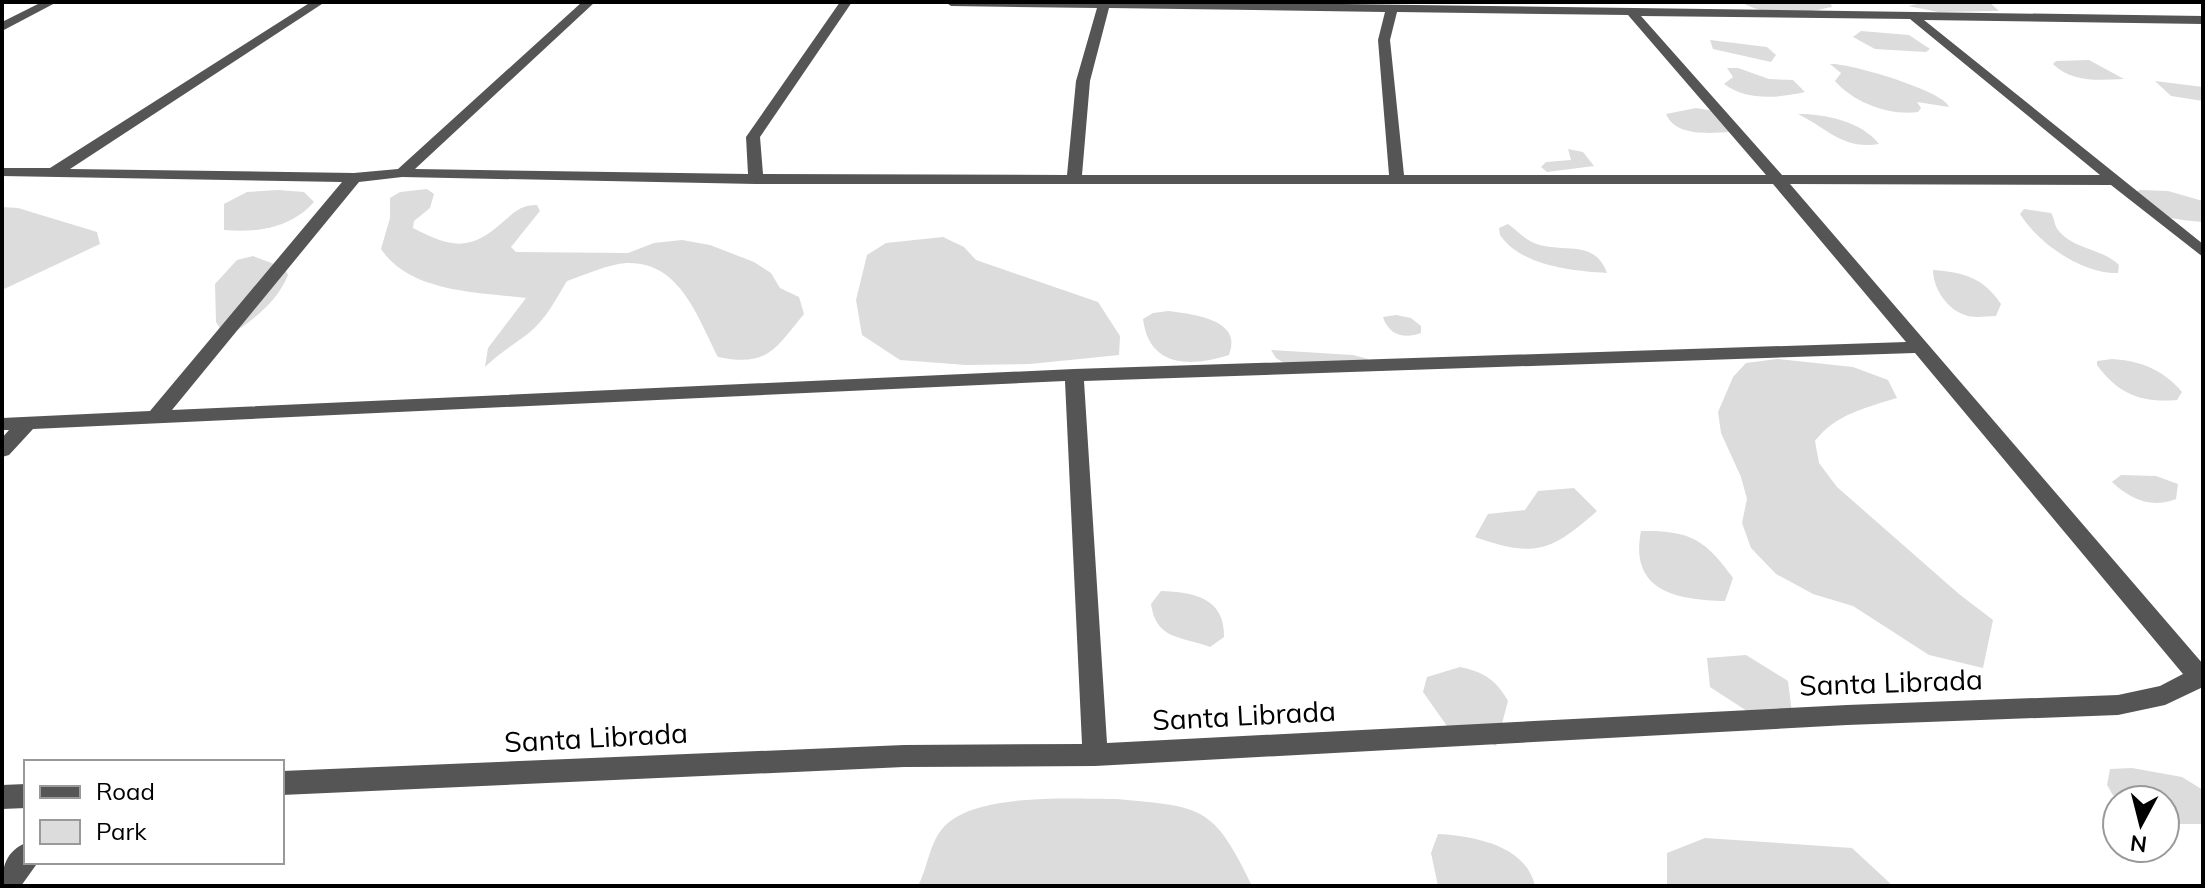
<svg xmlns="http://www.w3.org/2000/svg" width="2205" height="888" font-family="Mulish,sans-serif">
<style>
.green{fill:#dcdcdc}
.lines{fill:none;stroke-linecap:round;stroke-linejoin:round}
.minor{fill:#555;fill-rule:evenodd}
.labels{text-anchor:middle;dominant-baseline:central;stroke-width:6;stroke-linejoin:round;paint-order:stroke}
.near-street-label{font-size:28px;fill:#000;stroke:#fff}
</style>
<rect width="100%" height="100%" fill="#fff"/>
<g class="green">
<path d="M1741,2h89l2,5c-28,6 -65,11 -91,-5z"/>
<path d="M1926,2h63l10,9 -61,1 -30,-6z"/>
<path d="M1861,31l48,4 21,14 -4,3 -51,-3 -22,-12z"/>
<path d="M1710,40l57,7 9,8 -5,7 -58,-13z"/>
<path d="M2089,60l35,19c-25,1 -52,4 -71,-15l3,-3z"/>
<path d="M1830,64c17,-2 115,27 119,43l-32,-5 4,6 -3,4c-28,4 -64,-9 -83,-31l6,-8z"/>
<path d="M1727,68h11l31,11 24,1 12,12c-27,6 -58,9 -81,-8l9,-7z"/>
<path d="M2155,81l48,6v14l-32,-5z"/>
<path d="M1696,108l24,4 11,20c-22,1 -55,5 -65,-18z"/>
<path d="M1798,114c27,0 63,7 81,30 -36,6 -52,-16 -81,-30z"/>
<path d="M1568,149l15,3 11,14 -47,6 -6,-5 5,-5 25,-2z"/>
<path d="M427,189l7,5 -4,14 -16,13 -1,7c39,20 57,24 91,-7 12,-10 17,-16 33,-16l3,6 -29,36 5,5 112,1 26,-10 28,-3 28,5 44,17 17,11 9,15 19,9 5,17c-30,36 -36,53 -86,43 -20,-39 -38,-96 -91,-94 -19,1 -42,12 -60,18 -11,18 -21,38 -37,51 -15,12 -31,21 -45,35l3,-19 38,-50c-47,-6 -116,-5 -145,-49l9,-31v-20l10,-6z"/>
<path d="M278,190l26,2 10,10c-23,26 -57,31 -90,28v-26l23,-12z"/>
<path d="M2140,190l28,1 35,10v21c-30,-2 -54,-7 -78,-26z"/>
<path d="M2,207l16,1 79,24 3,12 -98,46z"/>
<path d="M2024,209l27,4c4,6 3,12 7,17 16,20 44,18 61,35l-1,8c-36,1 -79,-29 -98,-59z"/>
<path d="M1508,224c9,6 16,15 26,19 27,11 61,-5 73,30 -35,-2 -86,-7 -107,-38l-1,-7z"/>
<path d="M943,237l21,10 12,13 122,42 22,34 -1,19 -89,9 -64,1 -66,-5 -38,-25 -6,-35 11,-45 19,-12z"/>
<path d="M253,256l32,12 3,7c-10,25 -32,43 -55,58l-12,-3 -5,-8 -1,-38 22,-24z"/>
<path d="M1933,270c30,2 51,8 68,34l-5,12c-9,0 -20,2 -28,0 -20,-5 -35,-27 -35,-46z"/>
<path d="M1168,311c23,3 76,8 61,44 -38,12 -80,13 -86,-36l10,-6z"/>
<path d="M1396,315l15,3 10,8v7c-16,6 -32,3 -38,-16z"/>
<path d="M1271,350l82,5 15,4 -6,6h-75l-11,-7z"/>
<path d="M1777,359l76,8 35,13 9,18c-32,10 -61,16 -82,43l4,22 18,24 122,107 34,26 -10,48 -54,-13 -76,-49 -40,-12 -37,-20 -25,-26 -9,-25 5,-24 -6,-22 -20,-44 -3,-21 15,-35 13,-14z"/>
<path d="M2112,359c29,2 50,10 70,33l-5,8c-36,3 -59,-6 -80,-35v-4z"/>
<path d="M2121,475l35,1 22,8 -2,15c-25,10 -46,0 -64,-17z"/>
<path d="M1574,488l23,23c-46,41 -63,47 -122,26l13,-23 37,-4 13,-19z"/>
<path d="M1641,531c48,-1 64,8 92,47l-8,23c-49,-1 -96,-10 -84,-70z"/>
<path d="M1161,591c33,1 64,7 63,46l-14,10c-29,-11 -54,-7 -59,-43z"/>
<path d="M1746,655l42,26 5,40 -43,-8 -40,-26 -3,-29z"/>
<path d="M1460,667c24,5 36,13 48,34l-12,45 -49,-20 -24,-34 4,-15z"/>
<path d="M2132,768l50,9 21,13v34h-38v-24l-48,2 -10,-17 3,-16z"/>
<path d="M1117,799c84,8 96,5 135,87h-334c10,-19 11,-41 24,-57 30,-37 130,-30 175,-30z"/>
<path d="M1438,834c35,2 88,11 97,52h-97l-7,-33z"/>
<path d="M1705,838l147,10 41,38h-226v-33z"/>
</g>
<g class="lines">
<g class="minor">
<path d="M42,2h15l-55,29v-9z"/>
<path d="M311,2h14l-255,167 284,4 44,-4 184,-167h13l-180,167 333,5 -2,-37 94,-135h12l-92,135 3,37 304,1 9,-94 21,-73 -146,-2 -6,-4h254l1004,14v8l-279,-4 279,224v13l-92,-72 -321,-1 413,480v23l-38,18 -47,10 -271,10 -752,41 -191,1 -622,28v-24l622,-26 178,-1 -17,-363 -1032,48 -24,26 -7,2v-19l7,-8h-7v-12l148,-7 192,-229 -340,-6v-8h48zM1109,8l276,4 -7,28 11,135h-307l8,-94zM1397,12l231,3 138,160h-362l-14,-135zM1641,16l269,3 190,156h-318zM402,177l354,7h1017l133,158 -832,27 -902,41 187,-228zM1915,353l268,321 -23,12 -42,9 -271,10 -740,38 -23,-362z"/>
<path d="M26,784v24l-24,1v-24z"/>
<path d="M26,843v19h11l-1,3 -15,21h-19c0,-19 4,-35 24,-43z"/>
</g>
</g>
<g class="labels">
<g class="near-street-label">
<text transform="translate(1891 682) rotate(-2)">Santa Librada</text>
<text transform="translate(1244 715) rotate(-3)">Santa Librada</text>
<text transform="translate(596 737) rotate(-3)">Santa Librada</text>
</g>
</g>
<rect width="2205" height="888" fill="none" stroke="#000000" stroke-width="8"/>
<rect x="24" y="760" width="260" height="104" fill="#ffffff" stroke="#999999" stroke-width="2"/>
<rect x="40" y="786" width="40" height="12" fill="#555555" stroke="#999999" stroke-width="2"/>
<text x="96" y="800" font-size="24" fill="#000000">Road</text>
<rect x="40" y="820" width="40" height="24" fill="#dcdcdc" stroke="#999999" stroke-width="2"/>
<text x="96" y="840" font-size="24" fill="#000000">Park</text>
<g transform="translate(2141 824) rotate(187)"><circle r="38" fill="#ffffff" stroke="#999999" stroke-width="2"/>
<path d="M0-6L14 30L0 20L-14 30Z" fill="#000000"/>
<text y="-12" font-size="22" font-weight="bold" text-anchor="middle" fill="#000000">N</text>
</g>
</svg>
